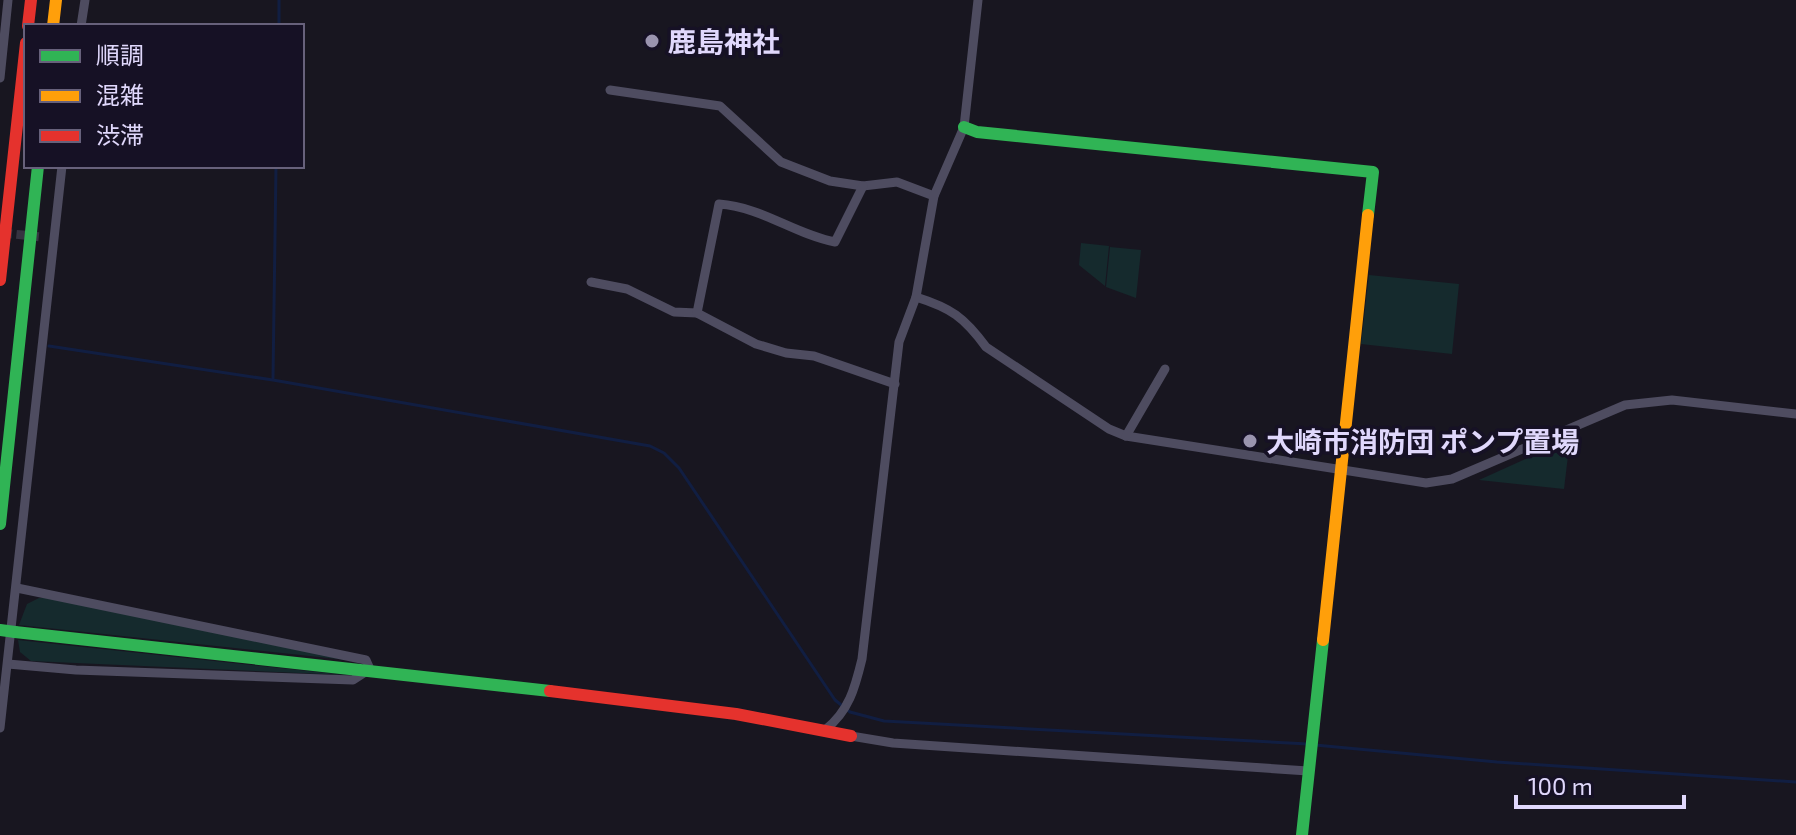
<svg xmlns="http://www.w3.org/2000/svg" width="1796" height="835" font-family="'Exo 2','Noto Sans JP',sans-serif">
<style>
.green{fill:#152a2d}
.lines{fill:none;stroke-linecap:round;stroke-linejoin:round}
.stream{stroke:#111e42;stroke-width:3}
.street-tunnel{stroke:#363341;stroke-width:9;stroke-dasharray:9 4.5;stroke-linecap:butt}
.street{stroke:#4e4c60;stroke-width:9}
.fast{stroke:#30b455;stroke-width:12}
.slow{stroke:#ff9f0a;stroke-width:12}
.jam{stroke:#e5322d;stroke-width:12}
.fast-bridge{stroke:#30b455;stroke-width:12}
.poi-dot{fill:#9a94af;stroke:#161125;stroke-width:3}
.labels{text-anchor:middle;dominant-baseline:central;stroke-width:7;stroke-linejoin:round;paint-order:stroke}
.poi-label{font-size:28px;font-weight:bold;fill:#e0d8fc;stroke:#161125;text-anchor:start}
</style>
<rect width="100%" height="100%" fill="#181620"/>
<g class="green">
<path d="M1081,243l28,3 -4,40 -26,-21z"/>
<path d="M1110,247l31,3 -5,48 -30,-11z"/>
<path d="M1369,275l90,9 -7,70 -91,-10z"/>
<path d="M1570,439l-6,50 -85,-9z"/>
<path d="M39,598h9l299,62 -328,-35 8,-21z"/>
<path d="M18,640l328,35 -315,-14 -11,-9z"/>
</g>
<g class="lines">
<g class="stream">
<path d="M279,26v-26"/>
<path d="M49,346l224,34 377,66 14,7 15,15 156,232 15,12 34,9 424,23"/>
<path d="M273,378l3,-212"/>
<path d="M1315,745l182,17 299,20"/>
</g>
<path class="street-tunnel" d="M3,233l39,4"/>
<g class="street">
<path d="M81,26l4,-26"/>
<path d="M0,78l8,-78"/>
<path d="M610,90l110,16 61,56 49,19 33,5 34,-4 37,14"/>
<path d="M591,282l36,7 47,23 23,1 59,31 30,9 28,3 81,28"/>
<path d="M916,297c35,11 48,20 70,50l123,82 17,7 300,47 26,-4 173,-74 47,-5 124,14"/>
<path d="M697,313l22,-109c43,3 75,30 116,38l28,-56"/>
<path d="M1126,436l39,-67"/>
<path d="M8,664l68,6 277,10 17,-11 -4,-9 -349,-72"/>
<path d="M0,728l62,-562"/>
<path d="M825,730c24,-19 30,-42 37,-71l37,-317 17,-45 18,-101 30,-69 14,-127"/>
<path d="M851,736l42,7 415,28"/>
</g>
<g class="fast">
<path d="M964,127l13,5 396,40 -5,43"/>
<path d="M0,524l38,-358"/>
<path d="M15,632l535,59"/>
<path d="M1302,835l21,-195"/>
</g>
<g class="slow">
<path d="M53,26l3,-26"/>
<path d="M1323,640l45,-425"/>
</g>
<g class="jam">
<path d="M28,26l3,-26"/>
<path d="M0,280l26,-237"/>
<path d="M550,691l186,23 115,22"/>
</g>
<path class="fast-bridge" d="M0,630l15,2"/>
</g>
<g class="poi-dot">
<circle cx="652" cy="41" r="8"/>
<circle cx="1250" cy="441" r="8"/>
</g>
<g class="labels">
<g class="poi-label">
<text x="668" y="41">鹿島神社</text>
<text x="1266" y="441">大崎市消防団 ポンプ置場</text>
</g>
</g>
<rect x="24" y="24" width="280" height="144" fill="#161125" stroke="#67617b" stroke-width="2"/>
<rect x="40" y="50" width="40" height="12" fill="#30b455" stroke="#67617b" stroke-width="2"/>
<text x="96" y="64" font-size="24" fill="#e0d8fc">順調</text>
<rect x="40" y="90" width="40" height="12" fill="#ff9f0a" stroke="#67617b" stroke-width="2"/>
<text x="96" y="104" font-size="24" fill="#e0d8fc">混雑</text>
<rect x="40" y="130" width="40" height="12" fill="#e5322d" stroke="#67617b" stroke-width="2"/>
<text x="96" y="144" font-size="24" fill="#e0d8fc">渋滞</text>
<path d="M1516 795v12h168v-12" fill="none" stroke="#e0d8fc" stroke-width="4"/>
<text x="1528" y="795" font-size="24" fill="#e0d8fc" stroke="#161125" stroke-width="6" paint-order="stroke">100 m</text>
</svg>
